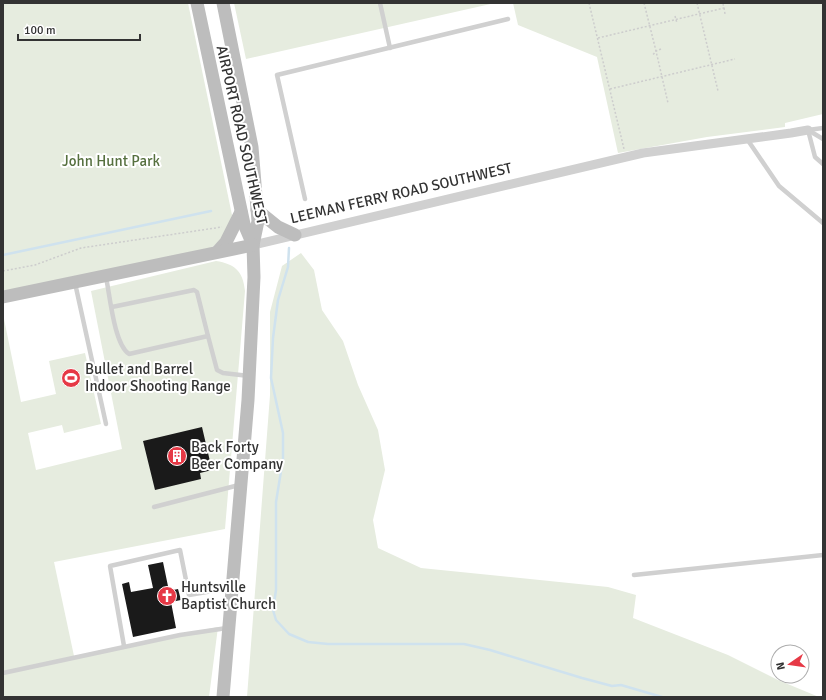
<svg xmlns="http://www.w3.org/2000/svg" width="826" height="700" font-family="Signika,sans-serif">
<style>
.green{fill:#e6ecdf}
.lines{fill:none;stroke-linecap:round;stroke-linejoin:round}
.stream{stroke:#cfe2ee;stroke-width:2.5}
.building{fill:#1a1a1a}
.path{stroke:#cdcdcd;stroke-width:1.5;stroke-dasharray:2 2;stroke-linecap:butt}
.lane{stroke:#d0d0d0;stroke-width:4.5}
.street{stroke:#d0d0d0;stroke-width:9}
.secondary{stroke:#bdbdbd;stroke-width:13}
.labels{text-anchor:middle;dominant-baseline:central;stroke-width:4;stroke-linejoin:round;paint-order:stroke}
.street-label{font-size:15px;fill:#333;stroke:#fff}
.park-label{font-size:15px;fill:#56703f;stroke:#fff}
.poi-label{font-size:15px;fill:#333;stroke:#fff;text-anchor:start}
</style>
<rect width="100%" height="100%" fill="#fff"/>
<g class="green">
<path d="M3,3h185l44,212c-2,13 -10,26 -21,33l-208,49z"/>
<path d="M234,3h261l-249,56z"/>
<path d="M513,3h310v111l-38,9v4l-78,10 -89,16 -21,-96 -79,-32z"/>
<path d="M301,253l13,17 8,40 21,31 15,44 20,45 7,40 -12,50 5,28 43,20 187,19 28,8 -3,23 95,37 50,25 41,17h-572l23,-302v-83l12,-46z"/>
<path d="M216,261c19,3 27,10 29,30l-20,238 -171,33 20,94 144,-29 -9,70h-206v-383l18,88 35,-8 -7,-33 36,-8 16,71 -37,9 -2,-8 -34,8 8,37 86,-21 -31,-158z"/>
</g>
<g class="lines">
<g class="stream">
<path d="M289,248l-1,19 -10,33 -5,38 -2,40 12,55v26l-7,43v88l-3,20 3,10 13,14 19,8 20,2h136l26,6 92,28 30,8 9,-1 41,12"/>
<path d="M3,255l208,-44"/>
</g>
</g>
<g class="building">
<path d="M202,427l10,43 -12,3 1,6 -46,11 -12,-49z"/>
<path d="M163,562l6,29 9,-2 3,11 -10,2 5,26 -43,9 -11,-53 7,-2 2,10 22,-4 -5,-23z"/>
</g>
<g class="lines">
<g class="path">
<path d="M589,3l35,146"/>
<path d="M644,3l12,48 -4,5"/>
<path d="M697,3l21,88"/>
<path d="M724,8l1,6"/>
<path d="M675,16l2,7"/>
<path d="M598,38l126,-30 -1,-4"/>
<path d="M661,49l-5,2 12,52"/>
<path d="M610,89l125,-30"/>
<path d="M3,271l32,-6 46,-17 141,-21"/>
</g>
<g class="lane">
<path d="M380,3l10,45"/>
<path d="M808,130l7,27 8,7"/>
<path d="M808,130l15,9"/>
<path d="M808,130l15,-2"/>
<path d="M747,139l32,47 44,37"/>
<path d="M305,199l-28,-124 231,-56"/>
<path d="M106,277c4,19 8,67 23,77l79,-18 9,34 6,3 26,3"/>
<path d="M75,283l31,141"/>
<path d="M112,307l82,-17 3,2 11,44"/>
<path d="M154,507l85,-22"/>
<path d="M634,575l189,-20"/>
<path d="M124,646l-14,-80 70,-16 9,45 41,-7"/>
<path d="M3,673l177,-38 47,-7"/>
</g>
<path class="street" d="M253,245l390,-92 148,-20 17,-3"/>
<g class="secondary">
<path d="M197,3l47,221 9,21"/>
<path d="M223,3l29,144 6,74 -5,24 1,32 -6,123 -25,297"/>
<path d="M257,210l21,17 17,8"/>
<path d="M217,252l9,-10 15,-30"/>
<path d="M3,297l250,-52"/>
</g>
</g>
<defs>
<g id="stadium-disc" transform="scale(1)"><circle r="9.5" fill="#e63946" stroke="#fff"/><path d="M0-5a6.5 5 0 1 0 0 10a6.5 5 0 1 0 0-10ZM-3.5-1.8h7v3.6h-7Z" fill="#fff"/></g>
<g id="building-disc" transform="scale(1)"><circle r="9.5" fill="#e63946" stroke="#fff"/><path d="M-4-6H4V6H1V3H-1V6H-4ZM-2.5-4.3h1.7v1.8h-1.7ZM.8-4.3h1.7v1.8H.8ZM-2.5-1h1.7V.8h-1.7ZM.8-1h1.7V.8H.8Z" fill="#fff"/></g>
<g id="church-disc" transform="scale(1)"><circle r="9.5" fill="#e63946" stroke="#fff"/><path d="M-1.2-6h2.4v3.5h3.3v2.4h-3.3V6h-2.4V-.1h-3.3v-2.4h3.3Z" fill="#fff"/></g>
</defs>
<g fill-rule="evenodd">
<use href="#stadium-disc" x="71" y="378"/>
<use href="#building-disc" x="177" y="456"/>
<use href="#church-disc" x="167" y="596"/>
</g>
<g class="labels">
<g class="street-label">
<text transform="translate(242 135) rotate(77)">AIRPORT ROAD SOUTHWEST</text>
<text transform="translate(401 193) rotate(-13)">LEEMAN FERRY ROAD SOUTHWEST</text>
</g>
<g class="park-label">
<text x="111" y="161">John Hunt Park</text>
</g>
<g class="poi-label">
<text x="85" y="369">Bullet and Barrel<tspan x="85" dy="17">Indoor Shooting Range</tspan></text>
<text x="191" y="447">Back Forty<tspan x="191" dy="17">Beer Company</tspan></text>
<text x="181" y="587">Huntsville<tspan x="181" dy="17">Baptist Church</tspan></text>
</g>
</g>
<rect width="826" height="700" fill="none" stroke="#333333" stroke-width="8"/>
<g transform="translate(790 664) rotate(257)"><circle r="19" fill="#ffffff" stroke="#adadad"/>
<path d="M0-3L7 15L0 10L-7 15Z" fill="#e63946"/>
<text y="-6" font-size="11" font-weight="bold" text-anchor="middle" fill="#333333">N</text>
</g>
<path d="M18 34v6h122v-6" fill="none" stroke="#333333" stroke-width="2"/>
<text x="24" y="34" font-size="12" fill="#333333" stroke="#ffffff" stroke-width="3" paint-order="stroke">100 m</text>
</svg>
